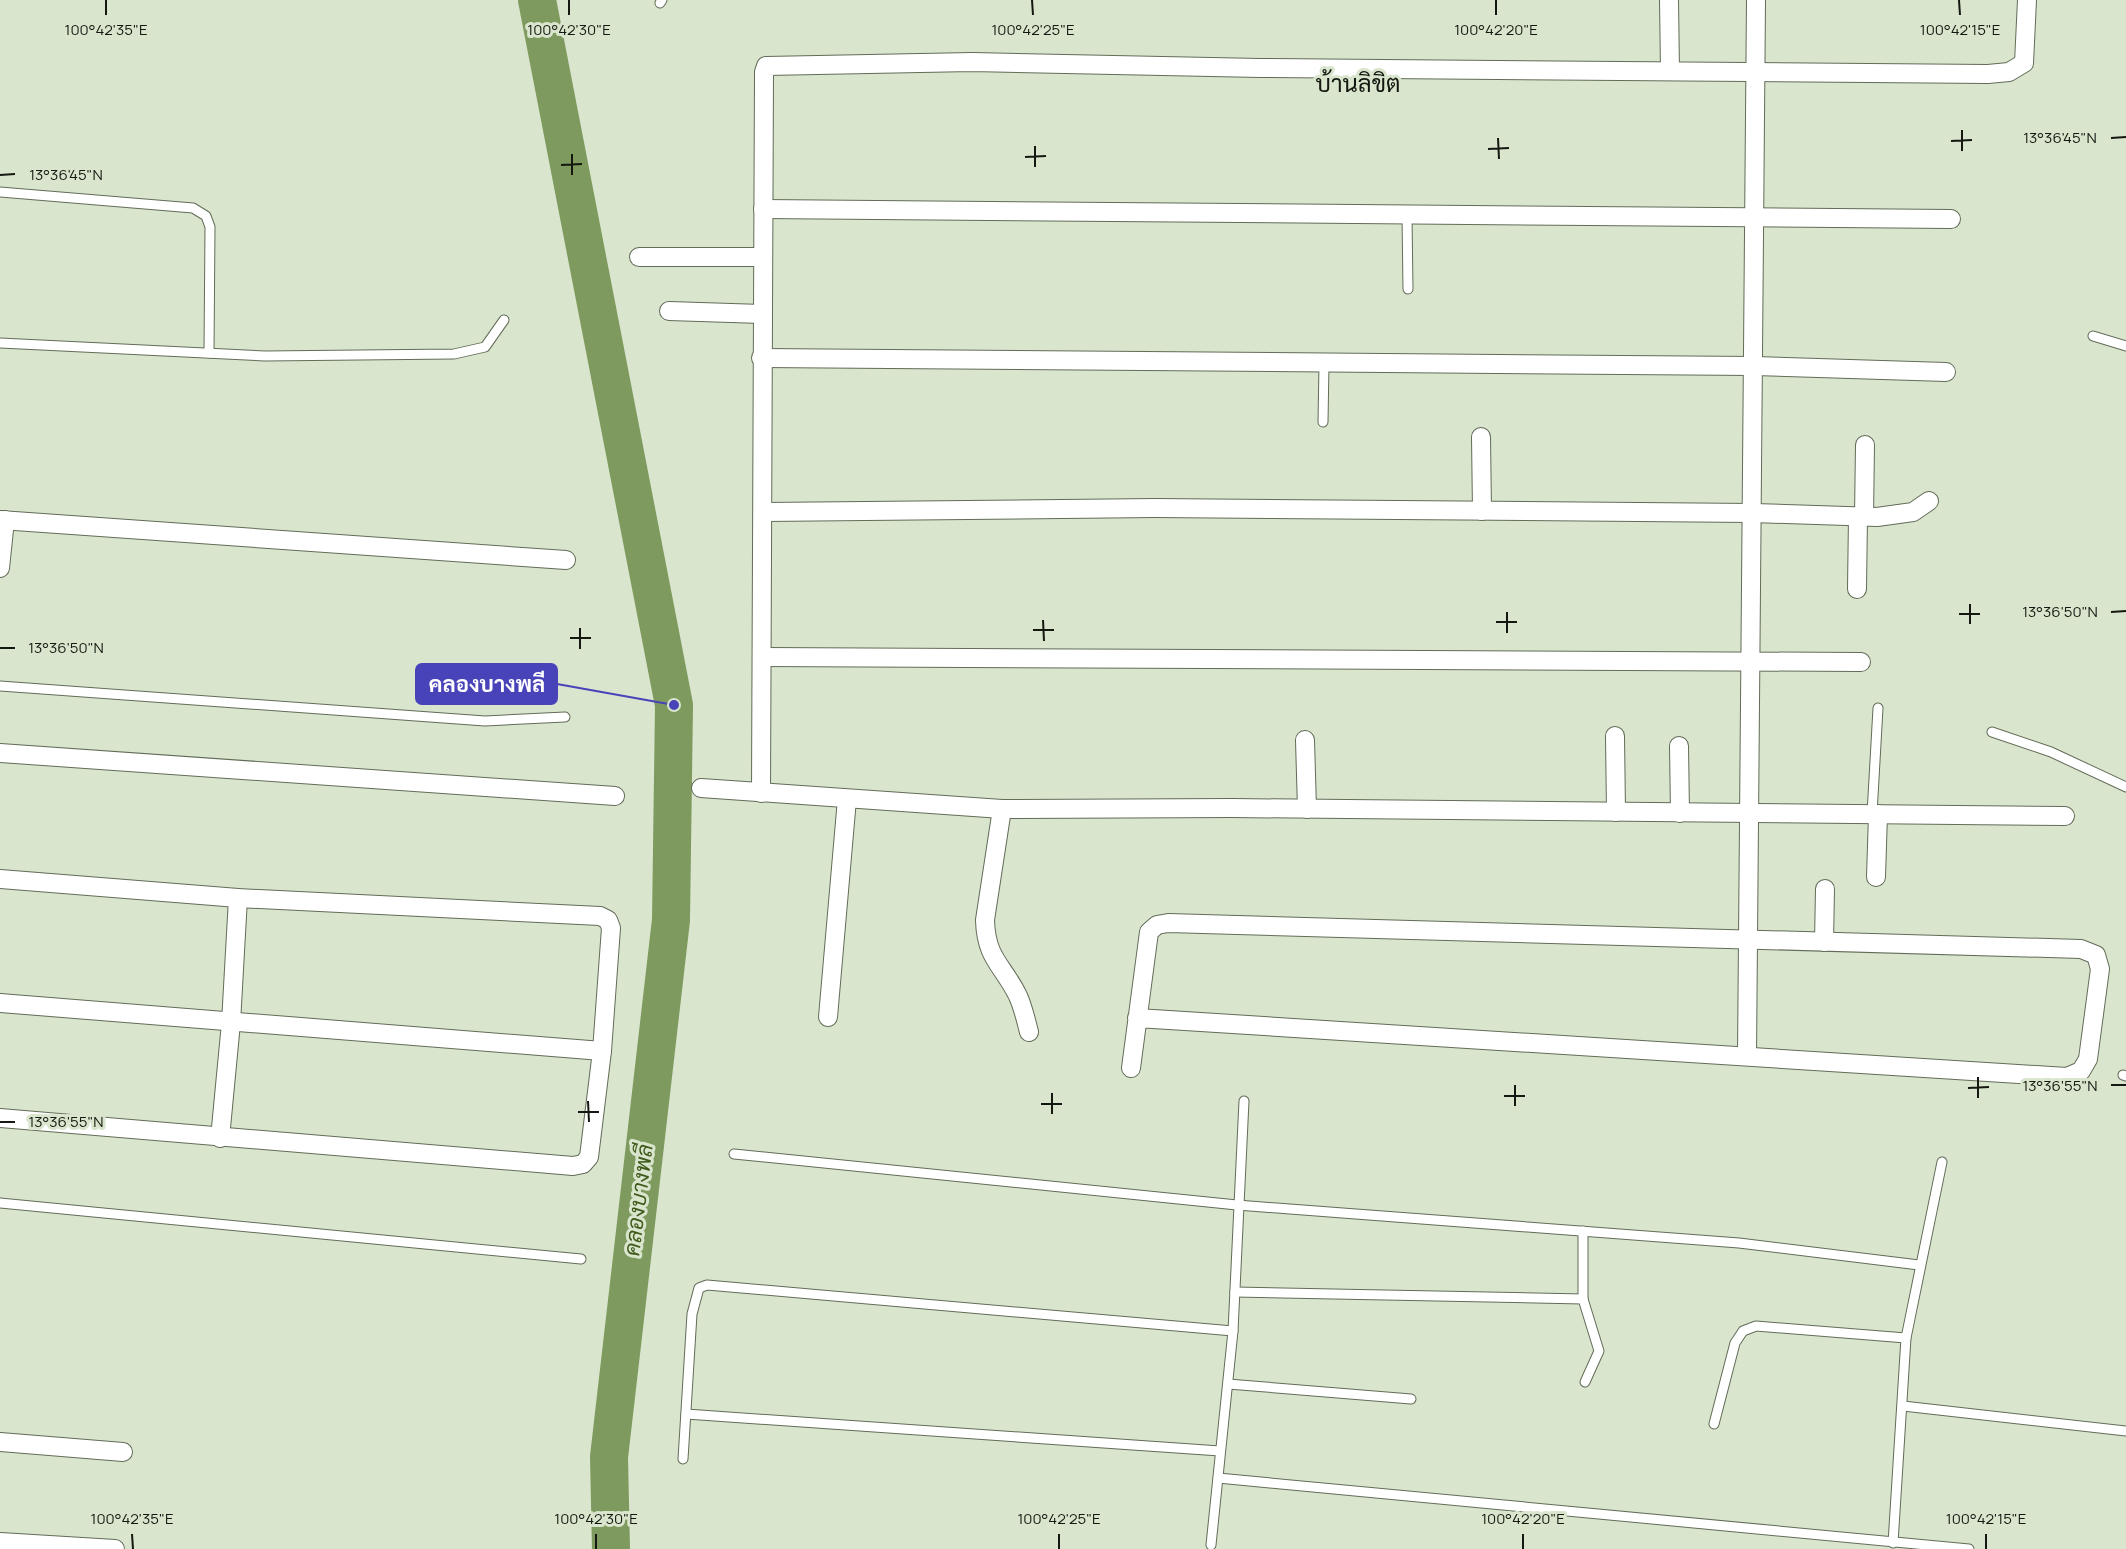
<svg xmlns="http://www.w3.org/2000/svg" width="2126" height="1549" font-family="Manrope,Sarabun,sans-serif">
<style>
.lines{fill:none;stroke-linecap:round;stroke-linejoin:round}
.river{stroke:#7e9a5e;stroke-width:38}
.service-casing{stroke:#626c58;stroke-width:11}
.minor-casing{stroke:#626c58;stroke-width:20}
.service{stroke:#fff;stroke-width:9}
.minor{stroke:#fff;stroke-width:18}
.ticks{fill:none;stroke:#141810;stroke-width:2}
.labels{text-anchor:middle;dominant-baseline:central;stroke-width:6;stroke-linejoin:round;paint-order:stroke}
.water-label{font-size:22px;font-style:italic;fill:#3f5a1a;stroke:#d9e5cd}
.quarter-label{font-size:24px;fill:#141810;stroke:#d9e5cd}
.ticks-label{font-size:15px;text-anchor:middle;fill:#141810;stroke:#d9e5cd;stroke-width:6;stroke-linejoin:round;paint-order:stroke}
.leader{fill:none;stroke:#4943b9;stroke-width:2}
.callout-dot{fill:#4943b9;stroke:#d9e5cd;stroke-width:2}
.callout{fill:#4943b9;stroke:#4943b9;stroke-width:2}
.callout-label{font-size:22px;text-anchor:middle;font-weight:bold;fill:#fff}
</style>
<rect width="100%" height="100%" fill="#d9e5cd"/>
<g class="lines">
<path class="river" d="M537,0l137,705 -3,215 -62,537 2,92"/>
<g class="service-casing">
<g id="service">
<path d="M660,3l2,-3"/>
<path d="M0,192l193,16 13,8 4,11 -1,126"/>
<path d="M1407,216l1,73"/>
<path d="M2093,336l33,10"/>
<path d="M0,343l265,13 189,-2 31,-7 19,-27"/>
<path d="M1323,422l1,-58"/>
<path d="M0,686l485,35 80,-4"/>
<path d="M1992,732l59,20 75,35"/>
<path d="M1872,814l6,-106"/>
<path d="M2123,1075l3,1"/>
<path d="M734,1154l503,51 502,38 180,22"/>
<path d="M0,1203l581,56"/>
<path d="M1235,1292l348,7v-68"/>
<path d="M1583,1299l16,52 -14,31"/>
<path d="M1228,1384l183,15"/>
<path d="M1903,1406l223,25"/>
<path d="M686,1414l534,37"/>
<path d="M1714,1424l21,-81 8,-12 13,-5 150,12"/>
<path d="M683,1459l9,-145 7,-26 8,-3 526,46"/>
<path d="M1218,1478l751,71"/>
<path d="M1893,1543l13,-205 36,-176"/>
<path d="M1211,1545l22,-214 11,-230"/>
</g>
</g>
<g class="minor-casing">
<g id="minor">
<path d="M1669,0l1,70"/>
<path d="M763,209l1188,10"/>
<path d="M639,257h123"/>
<path d="M669,311l93,3"/>
<path d="M761,358l993,8 192,6"/>
<path d="M1481,437l1,74"/>
<path d="M764,512l391,-4 598,5 124,4 36,-5 16,-11"/>
<path d="M1864,517l1,-72"/>
<path d="M0,520l566,40"/>
<path d="M0,568l5,-48"/>
<path d="M1857,589l1,-73"/>
<path d="M763,657l1098,5"/>
<path d="M1615,736l1,76"/>
<path d="M1305,740l2,69"/>
<path d="M1679,746l1,67"/>
<path d="M0,753l615,43"/>
<path d="M701,788l301,21 230,-1 833,8"/>
<path d="M761,793l3,-721 2,-6 206,-4 288,6 728,6 21,-2 15,-9 3,-63"/>
<path d="M1002,809l-17,111c1,39 18,45 33,76 5,11 8,24 11,36"/>
<path d="M1876,877l2,-63"/>
<path d="M0,879l238,19 362,18 8,4 3,8 -9,123 -13,106 -6,7 -10,2 -573,-48"/>
<path d="M1824,942l1,-53"/>
<path d="M0,1003l602,48"/>
<path d="M828,1017l19,-218"/>
<path d="M1747,1056l9,-1056"/>
<path d="M1131,1068l18,-136 8,-7 11,-2 913,26 15,6 4,14 -12,90 -7,12 -14,6 -930,-59"/>
<path d="M220,1138l11,-115 7,-125"/>
<path d="M0,1442l123,10"/>
<path d="M0,1542l115,7"/>
</g>
</g>
<use href="#service" class="service"/>
<use href="#minor" class="minor"/>
</g>
<path class="ticks" d="M106,0v15M569,0v15M1032,0l1,15M1496,0v15M1959,0l1,15M1962,130v21M1498,138l1,21M2111,138l15,-1M1951,141l21,-1M1035,146v21M1488,149l21,-1M572,154v21M1025,157l21,-1M561,165l21,-1M0,175l15,-1M1970,604v20M1507,612v21M2111,612l15,-1M1959,614h21M1043,620l1,21M1496,622h21M580,628v21M1033,630h21M570,638h21M0,648h15M1978,1077v21M1515,1085v21M2111,1085h15M1968,1088l21,-1M1052,1093v21M1504,1096h21M588,1101l1,21M1041,1104h21M578,1112h21M0,1122h15M132,1534l1,15M596,1534v15M1059,1534v15M1523,1534v15M1986,1534v15"/>
<g class="labels">
<g class="water-label">
<text transform="translate(638 1200) rotate(-83)">คลองบางพลี</text>
</g>
<g class="quarter-label">
<text x="1358" y="82">บ้านลิขิต</text>
</g>
</g>
<g class="ticks-label">
<text x="106" y="35">100°42'35"E</text>
<text x="569" y="35">100°42'30"E</text>
<text x="1033" y="35">100°42'25"E</text>
<text x="1496" y="35">100°42'20"E</text>
<text x="1960" y="35">100°42'15"E</text>
<text x="2060" y="143">13°36'45"N</text>
<text x="66" y="180">13°36'45"N</text>
<text x="2060" y="617">13°36'50"N</text>
<text x="66" y="653">13°36'50"N</text>
<text x="2060" y="1091">13°36'55"N</text>
<text x="66" y="1127">13°36'55"N</text>
<text x="132" y="1524">100°42'35"E</text>
<text x="596" y="1524">100°42'30"E</text>
<text x="1059" y="1524">100°42'25"E</text>
<text x="1523" y="1524">100°42'20"E</text>
<text x="1986" y="1524">100°42'15"E</text>
</g>
<path class="leader" d="M674 705L557 684"/>
<circle class="callout-dot" cx="674" cy="705" r="6"/>
<rect class="callout" x="416" y="664" width="141" height="40" rx="6"/>
<g class="callout-label">
<text x="487" y="692">คลองบางพลี</text>
</g>
</svg>
